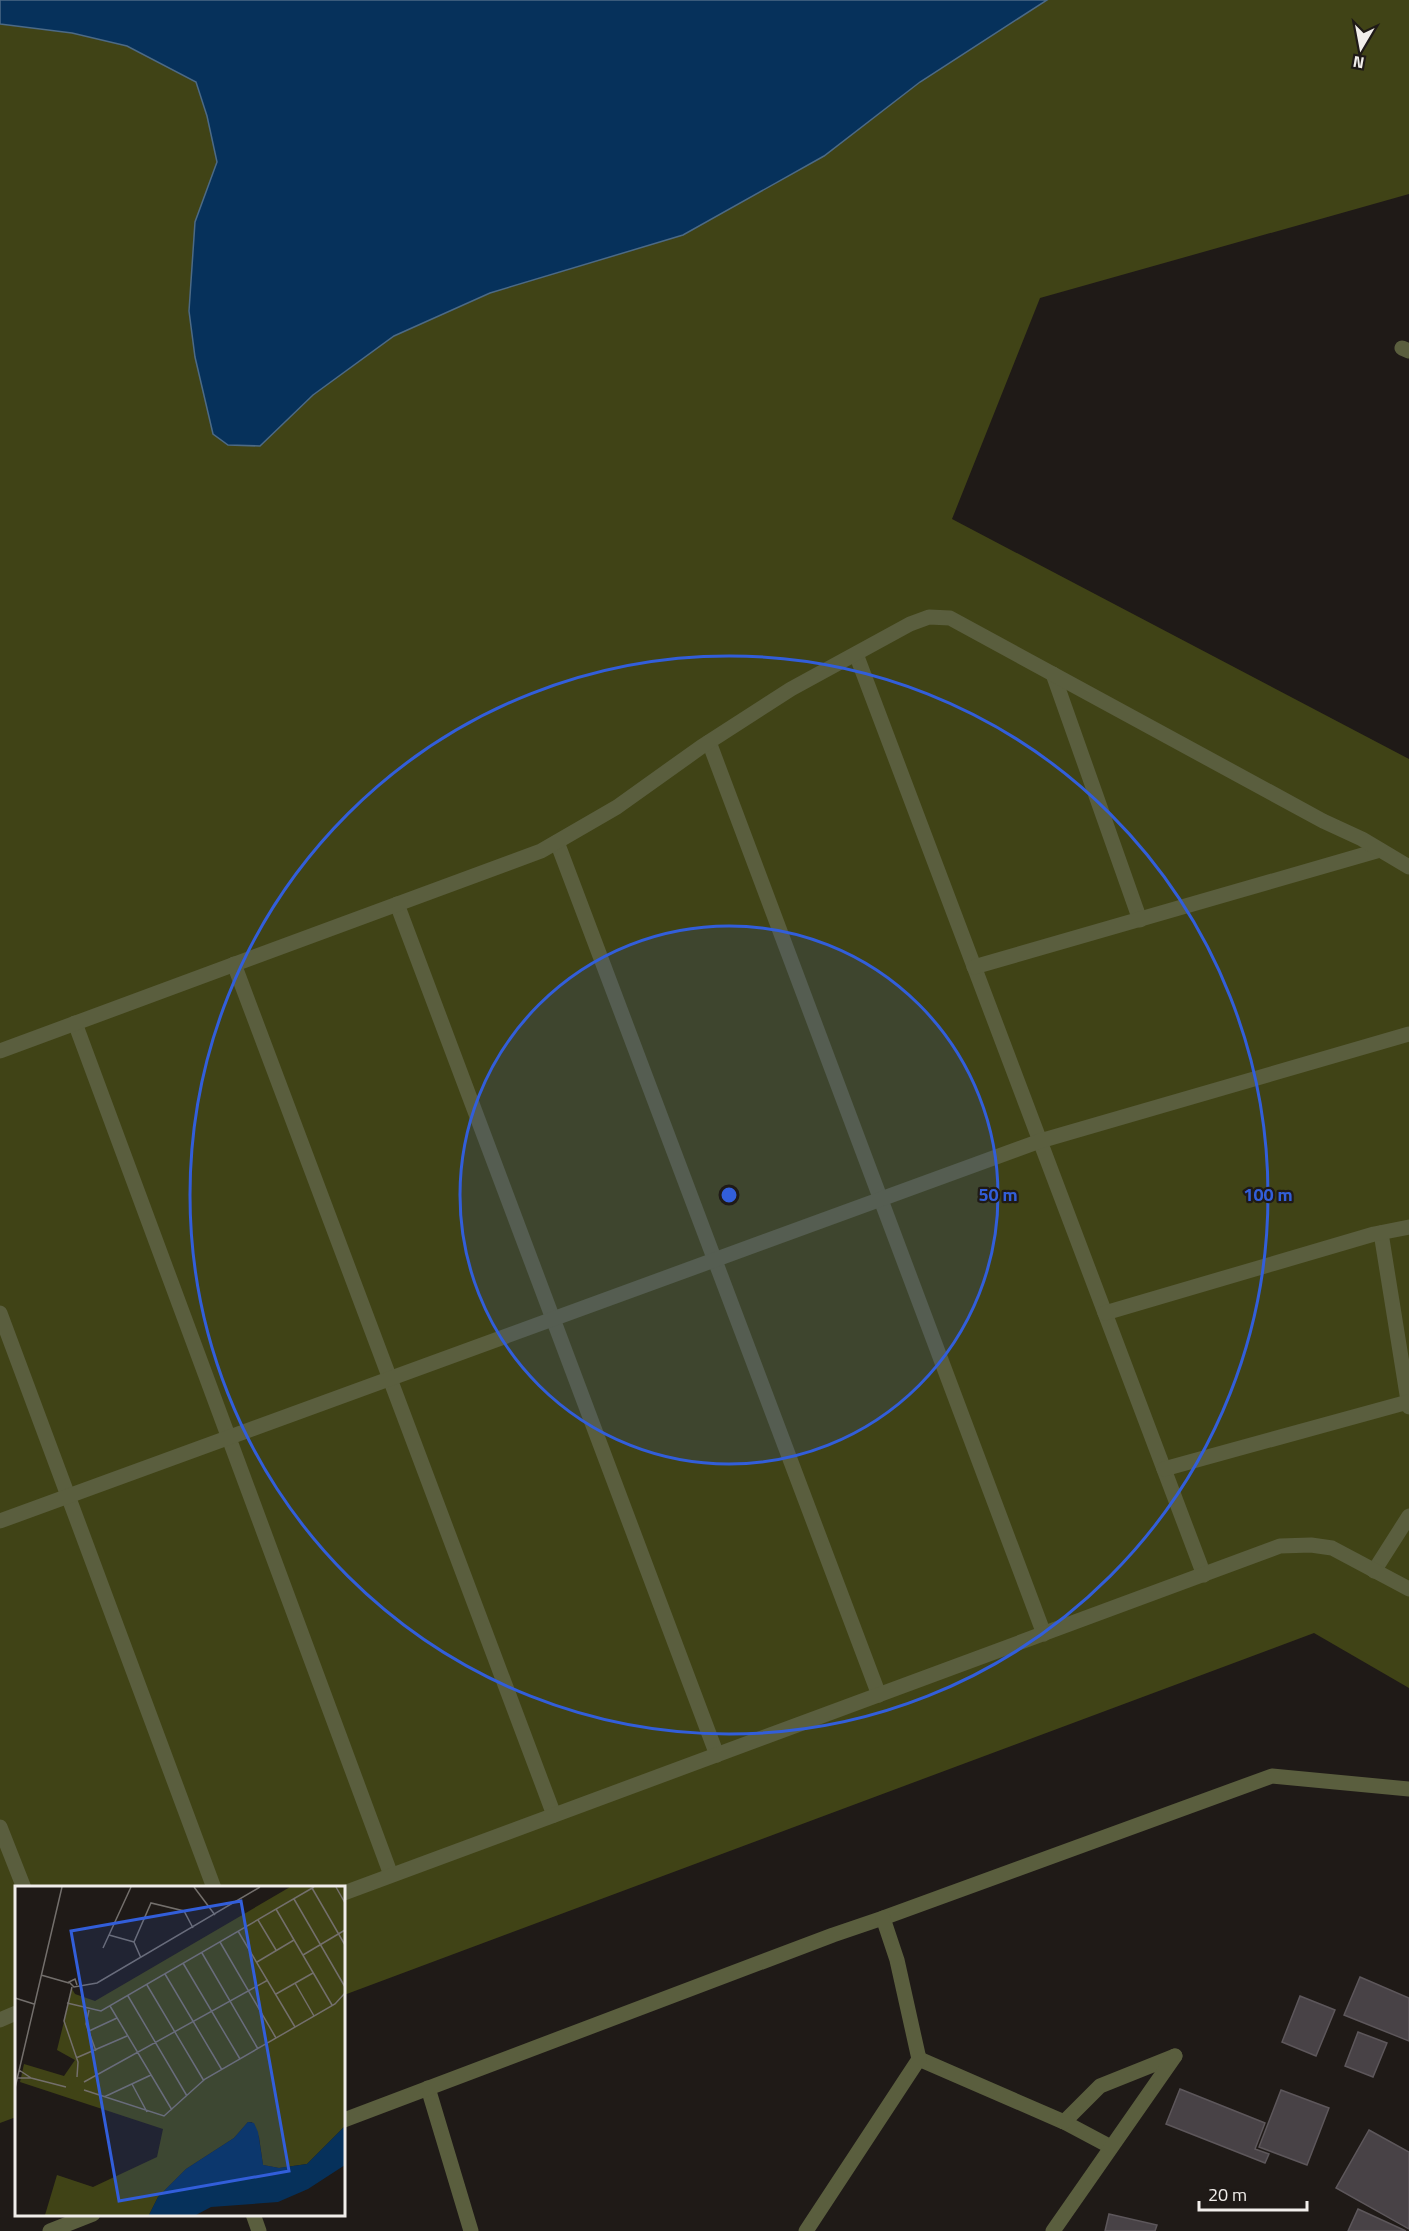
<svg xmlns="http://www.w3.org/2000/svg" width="1409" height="2231" font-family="'Titillium Web',sans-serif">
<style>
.forest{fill:#404316}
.water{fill:#06315b;stroke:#4c6a86;stroke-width:1.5}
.building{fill:#484246;stroke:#5d575b;stroke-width:1.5}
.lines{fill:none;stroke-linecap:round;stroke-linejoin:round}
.service{stroke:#5a5e3e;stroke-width:15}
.minor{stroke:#5a5e3e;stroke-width:15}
.ring{fill:none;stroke:#325eda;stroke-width:3}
.inset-road{fill:none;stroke:#736f6c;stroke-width:1.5}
.view{fill:#325eda;fill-opacity:0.15;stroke:#325eda;stroke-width:3}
.inset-edge{fill:none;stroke:#f1eeeb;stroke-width:3}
.centre{fill:#325eda;stroke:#1f1a17;stroke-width:3}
.ring-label{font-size:18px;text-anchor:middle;font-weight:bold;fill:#325eda;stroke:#1f1a17;stroke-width:4.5;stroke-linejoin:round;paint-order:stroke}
</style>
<rect width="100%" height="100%" fill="#1f1a17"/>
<path class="forest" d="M1047,0h362v194l-369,104 -88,221 457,240v929l-95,-55 -970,362v-107h-328v229l-16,6v-2099l72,9 55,13 69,36 11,34 10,46 -22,61 33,222 32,1 53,-51 81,-59 96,-43 193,-58 141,-79 96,-74z"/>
<path class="water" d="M0,0h1047l-127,82 -96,74 -141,79 -193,58 -96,43 -81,59 -53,51 -32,-1 -15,-11 -18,-77 -6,-46 6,-89 22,-60 -10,-46 -11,-34 -69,-36 -55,-13 -72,-9z"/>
<g class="building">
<path d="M1360,1977l49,21v43l-65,-26z"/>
<path d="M1300,1996l35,14 -19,46 -34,-14z"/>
<path d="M1358,2032l29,11 -14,34 -28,-11z"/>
<path d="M1180,2089l85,34 -10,26 14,5 -4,9 -99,-39z"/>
<path d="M1281,2090l48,18 -22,57 -48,-18z"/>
<path d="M1369,2130l40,22v77l-73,-41z"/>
<path d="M1358,2209l48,22h-58z"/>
<path d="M1109,2214l48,11 -2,6h-50z"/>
</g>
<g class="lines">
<path class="service" d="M1402,348l7,3"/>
<g class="minor">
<path d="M856,654l348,921"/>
<path d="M1053,674l87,246"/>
<path d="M709,742l335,892"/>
<path d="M557,842l322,853"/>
<path d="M397,904l320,851"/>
<path d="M234,964l320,851"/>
<path d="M974,967l406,-117"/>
<path d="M75,1023l316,852"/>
<path d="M0,1051l541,-200 76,-44 84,-60 90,-58 119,-65 19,-7 21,1 373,203 39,18 47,28"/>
<path d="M1381,1233l28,174"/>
<path d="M0,1313l214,575"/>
<path d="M1105,1313l269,-79 35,-7"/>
<path d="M1164,1469l244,-67"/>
<path d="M0,1521l1040,-380 369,-107"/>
<path d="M1374,1571l35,-55"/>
<path d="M0,1827l24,61"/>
<path d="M344,1893l936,-347 31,-1 21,3 77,41"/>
<path d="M0,2020l16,-7"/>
<path d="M919,2059l145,63 47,25"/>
<path d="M428,2088l43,143"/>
<path d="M344,2120l489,-185 50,-17 389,-142 137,13"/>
<path d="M1064,2122l36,-36 75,-30"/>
<path d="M253,2214l6,17"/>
<path d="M50,2231l43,-17"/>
<path d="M806,2231l113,-172 -22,-99 -14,-42"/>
<path d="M1053,2231l122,-175"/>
</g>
</g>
<circle cx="729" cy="1195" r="269" fill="#325eda" fill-opacity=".12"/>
<g class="ring">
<circle cx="729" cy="1195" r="269"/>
<circle cx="729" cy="1195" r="539"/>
</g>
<g transform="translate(15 1886)">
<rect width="330" height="330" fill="#1f1a17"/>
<path d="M275,1h55v239l-38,38 -28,4 -16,-3 -4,-28 -7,-15h-4l-14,16 -48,31 -28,28 -9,18h-104l12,-40 36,12 64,-30 6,-28 -143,-47 4,-18 40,12 11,-16 -18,-10 15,-61 3,5 20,7z" fill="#404316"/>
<path d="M233,236l6,1 4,9 5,33 16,3 28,-4 38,-38v39l-37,24 -30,13 -67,5 -15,8h-47l9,-18 28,-28 48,-31z" fill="#06315b"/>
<path class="inset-road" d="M179,1l21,28M321,1l9,16M297,2l33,57M279,13l51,88M261,23l56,96M243,34l18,30M223,45l57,96M94,49l25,7M205,56l56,96M88,62l28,-61M187,67l56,96M288,69l42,-25M126,72l-7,-16 17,-39 33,8 9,17M242,76l37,-22M168,77l57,96M150,88l57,96M26,89l28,8M280,97l19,33M62,99l-2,-6 -6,3 5,5 23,-4 163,-96M132,99l57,96M57,101l-8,34 14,41 -1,15M261,108l37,-21M113,110l59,100M0,112l19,6M52,117l34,8 213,-124M95,120l62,104M74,124l-3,14 10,27M74,145l28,-13M61,172l51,-22M2,192h14l-12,-8M16,192l35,9M69,196l184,-102M117,198l15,28M0,202l47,-201M69,204l80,26 41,-37 130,-75 10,-11M89,211l47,-22"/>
<path class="view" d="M226,15l48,270 -170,30 -48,-270z"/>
<rect width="330" height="330" class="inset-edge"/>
</g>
<circle cx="729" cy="1195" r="9" class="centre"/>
<g class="ring-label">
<text x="998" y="1201">50 m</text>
<text x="1268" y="1201">100 m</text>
</g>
<g transform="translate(1361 48) rotate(190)" stroke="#1f1a17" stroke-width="4.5" paint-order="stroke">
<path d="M0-4.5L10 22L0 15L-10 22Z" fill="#f1eeeb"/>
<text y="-9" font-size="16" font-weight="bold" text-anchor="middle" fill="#f1eeeb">N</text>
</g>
<path d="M1199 2201v9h108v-9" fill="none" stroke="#f1eeeb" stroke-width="3"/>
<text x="1208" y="2201" font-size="18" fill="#f1eeeb" stroke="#1f1a17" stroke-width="4.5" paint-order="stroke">20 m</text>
</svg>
